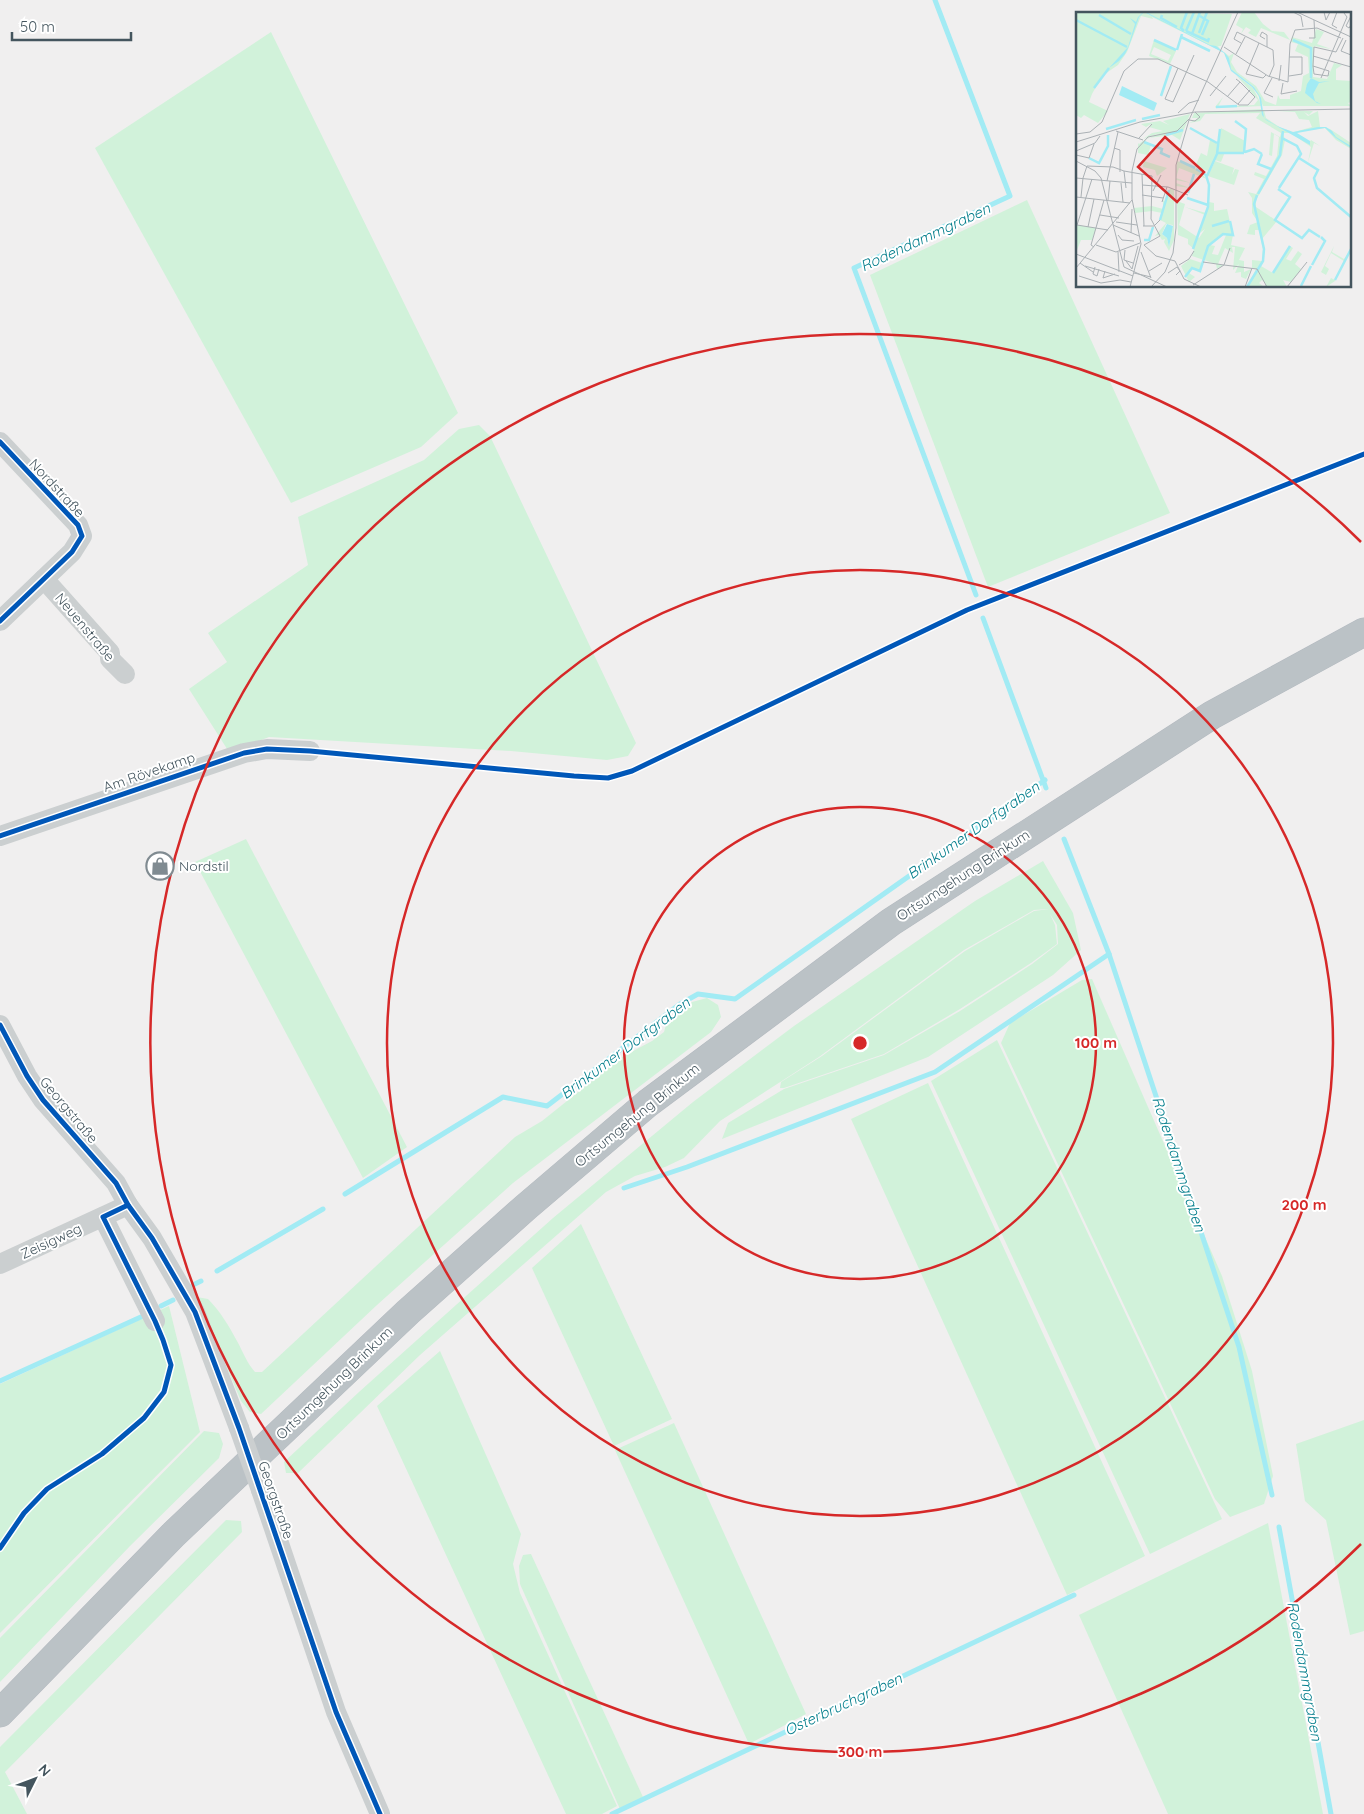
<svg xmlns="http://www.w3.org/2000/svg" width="1364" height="1814" font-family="Quicksand,sans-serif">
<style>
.green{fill:#d1f2da}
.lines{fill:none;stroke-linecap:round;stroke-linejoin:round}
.stream{stroke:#a2ebf4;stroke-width:5}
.highway-casing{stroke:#b4bac0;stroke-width:29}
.minor{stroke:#cbcfd0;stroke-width:20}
.highway{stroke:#bbc2c6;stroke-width:28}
.minor-bridge{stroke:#cbcfd0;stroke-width:20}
.cycleway-casing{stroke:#fff;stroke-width:8}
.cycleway{stroke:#0057b8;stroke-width:5}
.ring{fill:none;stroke:#d62828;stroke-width:2.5}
.labels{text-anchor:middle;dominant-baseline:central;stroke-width:4;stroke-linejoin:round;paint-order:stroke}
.street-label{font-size:14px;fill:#44555e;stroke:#fff}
.poi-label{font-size:14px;fill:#44555e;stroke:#fff;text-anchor:start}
.water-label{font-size:15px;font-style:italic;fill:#047e8c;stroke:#fff}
.inset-river{fill:none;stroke:#a2ebf4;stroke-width:2.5}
.inset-road{fill:none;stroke:#abb1b5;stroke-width:1}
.view{fill:#d62828;fill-opacity:0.15;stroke:#d62828;stroke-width:2.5}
.inset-edge{fill:none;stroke:#44555e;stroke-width:2.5}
.centre{fill:#d62828;stroke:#fff;stroke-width:2.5}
.ring-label{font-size:15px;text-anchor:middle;font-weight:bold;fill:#d62828;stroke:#fff;stroke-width:4;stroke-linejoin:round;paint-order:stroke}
</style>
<rect width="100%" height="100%" fill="#f0efef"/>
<g class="green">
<path d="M271,32l187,381 -37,34 -130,56 -196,-355z"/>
<path d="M1027,200l143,313 -182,74 -118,-312z"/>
<path d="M479,425l11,11 146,307 -8,13 -21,4 -96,-9 -242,-14 -40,15 -40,-63 38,-27 -19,-29 100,-68 -10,-48 126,-57 35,-31z"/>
<path d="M246,839l161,308 -44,31 -168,-316z"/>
<path d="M1043,861l30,52 8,37 -28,25 -125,82 -206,82 6,-16 56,-34 100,-34 76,-44 72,-47 26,-20 -1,-19 -7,-11 5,11 2,19 -26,19 -71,46 -76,45 -100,34h-4l1,-6 41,-26 143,-105 69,-40 15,-2 -15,1 -70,40 -145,107 -99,64 -36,37 -19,9 -30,9 -29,16 -186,163 -122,118h-12l-2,-11 75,-70 194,-174 140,-116 101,-76 181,-125z"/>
<path d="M1092,979l130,297 30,95 21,105 -9,28 -34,13 -15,-18 -214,-456 9,-20 72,-43z"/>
<path d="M707,998l11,7 3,12 -10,15 -198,151 -136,122 -116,109 -11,-2 -9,-11 -44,-104 11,2c12,12 21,27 29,42 6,11 10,22 18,31h7l253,-235 27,-16 80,-64 30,-16 12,-9 3,-11 25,-19z"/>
<path d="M997,1040l225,479 -72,35 -219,-473z"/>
<path d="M928,1083l217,473 -78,39 -216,-476z"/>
<path d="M581,1224l91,195 -58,27 -82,-178z"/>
<path d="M169,1306l31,126 -200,201v-249z"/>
<path d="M440,1351l81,183 -8,30 7,29 97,213 -15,8h-36l-189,-408z"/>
<path d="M1364,1420v211l-14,4 -24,-115 -21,-19 -9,-57z"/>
<path d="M674,1423l132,291 -57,30 -134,-294z"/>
<path d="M204,1431l15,2 4,11 -4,14 -89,88 -130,136v-44z"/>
<path d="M226,1520l15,1 1,11 -237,240 22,42h-27v-67z"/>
<path d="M1268,1523l55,291h-155l-89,-199z"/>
<path d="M531,1554l112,243 -23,12 -100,-225 -1,-18 4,-11z"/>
</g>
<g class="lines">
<g class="stream">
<path d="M935,0l75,196 -156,72 122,327"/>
<path d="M983,618l63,170"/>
<path d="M1064,839l45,115 130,393 33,148"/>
<path d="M624,1188l63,-21 248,-95 174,-118"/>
<path d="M345,1194l158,-97 44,9 133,-102 18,-10 37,5 310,-219"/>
<path d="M217,1271l106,-62"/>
<path d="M193,1285l8,-4"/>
<path d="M161,1306l12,-6"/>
<path d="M0,1381l143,-65"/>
<path d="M1279,1527l52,287"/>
<path d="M612,1814l462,-219"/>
</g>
<g class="highway-casing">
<path id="highway" d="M0,1713l174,-179 234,-222 118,-105 122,-104 243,-181 321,-207 152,-83"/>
</g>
<g class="minor">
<path d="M0,442l78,83 4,11 -10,16 -72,69"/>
<path d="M44,579l66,74v6l15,15"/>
<path d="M0,836l244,-83 23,-4 43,2"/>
<path d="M0,1025l27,51 16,24 73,83 12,22 24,33 43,74 44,116"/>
<path d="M103,1217l52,104"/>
<path d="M0,1264l128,-59"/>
<path d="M261,1490l75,222 44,102"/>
</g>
<use href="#highway" class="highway"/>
<path class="minor-bridge" d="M239,1428l22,62"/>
<g class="cycleway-casing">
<g id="cycleway">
<path d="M0,442l78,83 4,11 -10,16 -72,69"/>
<path d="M0,836l244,-83 23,-4 43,2 264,25 34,2 24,-7 335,-161 397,-156"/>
<path d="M0,1025l27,51 16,24 73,83 12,22 24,33 43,74 44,116 97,284 44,102"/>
<path d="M0,1548l24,-35 23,-24 55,-35 42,-36 20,-26 7,-27 -8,-25 -8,-19 -52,-104 25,-12"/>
</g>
</g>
<use href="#cycleway" class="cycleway"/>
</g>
<g class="ring">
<circle cx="860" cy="1043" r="236"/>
<circle cx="860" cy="1043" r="473"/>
<path d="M1361 1544A709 709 0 1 1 1361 542"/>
</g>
<defs>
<g id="shop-ring" transform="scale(1.4375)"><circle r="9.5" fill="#fff" stroke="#808b91" stroke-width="1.5"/><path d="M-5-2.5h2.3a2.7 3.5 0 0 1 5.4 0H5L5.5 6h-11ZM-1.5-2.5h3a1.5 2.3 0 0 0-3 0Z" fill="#808b91"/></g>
</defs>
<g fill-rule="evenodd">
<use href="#shop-ring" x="160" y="866"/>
</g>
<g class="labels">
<g class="street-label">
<text transform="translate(57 488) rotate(47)">Nordstraße</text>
<text transform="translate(85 627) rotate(50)">Neuenstraße</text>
<text transform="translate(149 772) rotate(-19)">Am Rövekamp</text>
<text transform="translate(963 875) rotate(-33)">Ortsumgehung Brinkum</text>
<text transform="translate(69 1110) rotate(50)">Georgstraße</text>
<text transform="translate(637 1115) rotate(-39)">Ortsumgehung Brinkum</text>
<text transform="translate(51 1241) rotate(-25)">Zeisigweg</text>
<text transform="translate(334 1383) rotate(-44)">Ortsumgehung Brinkum</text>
<text transform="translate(276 1500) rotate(71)">Georgstraße</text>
</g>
<g class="poi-label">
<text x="179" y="866">Nordstil</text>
</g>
<g class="water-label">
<text transform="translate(925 237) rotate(-25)">Rodendammgraben</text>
<text transform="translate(973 830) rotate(-35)">Brinkumer Dorfgraben</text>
<text transform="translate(625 1048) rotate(-37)">Brinkumer Dorfgraben</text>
<text transform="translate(1179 1164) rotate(72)">Rodendammgraben</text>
<text transform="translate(1305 1671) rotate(80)">Rodendammgraben</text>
<text transform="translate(843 1704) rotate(-25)">Osterbruchgraben</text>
</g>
</g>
<g transform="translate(1076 12)">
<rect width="275" height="275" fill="#f0efef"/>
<path d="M0,0h69l6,4 -5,-4 86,2 -11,32h-3l3,5 -69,-34 1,2 -12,-3 -14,36 -9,13 -16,11 -10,18 -3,8 19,9 -10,12 -14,-8 -3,3 -5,-3zM166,0h12l9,12 9,7 12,1 6,8 -29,-12 -5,9 -8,-4 3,-3 -5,-3 -5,7 2,-5 -7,-4zM240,17l8,3 -7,12 14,5 -17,-3 -1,31 14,2 7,-16 8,2 -6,4v11l15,1v21l-3,1 3,3h-88l-9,-19 -23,-18 -7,-17 5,4 5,-3 -3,9 6,10 19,14 9,15 11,4 2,-10 2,4h10v-4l11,-4 2,-15 6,-3 -1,-16 -13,-6 3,-7 -7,-2 1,-5 20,6zM78,28l22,11 -6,13 -21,-8zM78,35l17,8 -3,6 -17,-7zM160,63l17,13 9,18 -46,2 -1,-1 8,-10 -5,10 36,-2 4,-5zM186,97v5l1,-4 50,1 -4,4 -5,-3 4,4 10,-5 2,16 10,2 21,14v6l-15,-9 -11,-12 -31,4 -12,-3 13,4 14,10 2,-3 9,6 -6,-3 -6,19 3,-15 -20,-14h-8l2,7 -3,15 -26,45v7l21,14 -15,18 2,17 -3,10 12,7 17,-27 3,2 -7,11 5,2 7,-10 4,3 -7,10 6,5 -10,13 -8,-2 4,7h-23l2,-3 -4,-4 -3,3 5,4h-17l9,-18 -4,-1v-8l10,1 1,-12 -4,-19h-4v5l-8,-1 3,-9 8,-3 -6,-9v-15l-4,-6 8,2 8,-15 -10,-4 1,-3 11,4 11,-20 2,-19 -5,-3 -2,22 -3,-1 2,-23 9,5 1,-4 -25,-15 4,-5 -55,1 -5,7 -11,2 10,-5h-7l2,-5zM188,98l31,2 4,7 10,1 3,7 -18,5 -13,-4 -15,-10zM114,102l-10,26 -8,-5 -24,3 -4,4 7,3 -3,10 -10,-2v-10l1,1 4,-3 17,-8 -17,6 9,-6 11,-2 -14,-4 4,-4 -7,4 -5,-3 19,-3 9,4 -6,-4zM145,116l24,13 -1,12 -19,-1 -4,10 -6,-2 3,-7 -9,18 -14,-4 6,-14 6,3 3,-16 8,3zM68,149l13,4 10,3 -10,8 -2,-6 -12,-3zM101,149l18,7 12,11 -28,-11 -3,10 15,5 -15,-3v3l14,5 -14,-2 -1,3 1,-16zM139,149l19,7 -2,7 3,-6 4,1 -5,15 -26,-9zM94,176l4,2v50l-5,11 -5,-9 1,-3 -3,1 -3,-5 -4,1 11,-13 -6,-3 2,-7 -10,-2 -17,2 -1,-5 18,-2 11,3v-9l3,2zM90,212l7,1 -4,22 -2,-9 -5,-4zM101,189l8,3 -6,21 20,13 6,-9 -5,4 5,-18 -20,-8 21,6 3,-11 5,1v8l13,-2 6,26 -2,10 14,3 -6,12 5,1v11l7,-3 -5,10 -5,-2v-5l-6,1 4,-9 -6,6 2,-23h-3l1,6 -8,-5 -7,16 5,1 -6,4 -1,-5 -24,-8 2,-7 -6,-5v-5l-10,-4zM147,223h3l-8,20 -6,-1 3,-8 -5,-1zM1,213l19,3 -4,12h-11l-4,10zM258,234l-2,6 12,7 7,-9 -16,31 -9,6 5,-9 4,2 9,-19 -13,-8 -6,13 4,3 -3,6 -5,-3zM114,247l12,4 -2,9 -8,-4 -3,5 6,4 -6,5 -8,-16z" fill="#d1f2da" fill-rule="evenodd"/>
<path d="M67,0h3l64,33 6,1 9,7 4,5 2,11 23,18 7,11 3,20 13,8 16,6 25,-5h8l6,4 4,6 15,9v2l-15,-10 -11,-10 -28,5 13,8v4l-44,-25 -4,-5 -3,-19 -7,-9 -21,-16 -7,-18 -80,-41 -5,5 -9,26 -2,5 -3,6 -6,7 -10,7 19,-21 7,-23 -5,-6 6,4 2,-5zM270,23l-16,46 -11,2 -6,11 2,7 6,3 -4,-1 -12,-10 2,-9 4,-6 8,4 11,-1zM46,74l35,17 -3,8 -35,-16zM91,212l6,2 -4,21 -2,-9 -5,-4z" fill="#a2ebf4"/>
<path class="inset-river" d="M23,3l32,19M86,3l-1,3 16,9M124,4l8,5 -6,14M0,8l51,27M108,19l-3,-3 6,-16M110,19l22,10 1,-3M110,19l8,-19M123,21l8,-21M116,22l8,-22M105,25l29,14M78,28l22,10M217,28l18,8v30M101,38l5,-16M18,76l15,-20M85,84l10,-30M140,95l21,-1M66,107l18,-4M159,109l11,8 -2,24M114,116l27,15M30,117l30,-9M90,123l17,-5M68,130l18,7 -1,4 9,4M169,140l9,-3 8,5M142,141h26M186,142l-4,10 13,5M13,146l10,5 9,-17v-11M223,146l19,12 -4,8 3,10 34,29M104,149l15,7M131,164l10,-22 3,-25M203,176l22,-34 -4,-8 -15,-8 1,-7M202,177l12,8 -15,23 27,18 7,-8 11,7M112,181l6,-19M182,182l22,-39 2,-16M111,186l21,7M84,208l9,-30M136,214l17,-5M68,228h5l4,-13M117,237l15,-42 1,-22 -3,-10 -10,-6M236,253l13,-24 -4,-4M197,261l17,-27M109,265l7,-9 8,3 8,-25 15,-12 10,1 -3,-14M259,268l16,-31M225,274l10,-20M171,275l16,-26 1,-12 -10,-45 3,-9"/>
<path class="inset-road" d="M217,0l8,4 2,11M221,0l54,25M228,0h20M248,0l2,8 4,-8M275,4l-5,10 3,2 2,-3M261,16l-5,-3 5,-13M233,26h6l-1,-18M189,27l-5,-3 2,-4 5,3v12M270,28l-5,11 10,4M165,31l-7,-4 3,-7 36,18 1,15 -5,12M183,31l-13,31 17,4 3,-3M148,35l44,29 20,6M160,42l9,-17M237,44l38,11M237,54l16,5 -1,5 -14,-2 -1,-8 1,-19 22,5 7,-14M102,56l-13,31 8,3 21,-47M213,64l13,-2v-17h-13M196,66l-8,15 9,4M245,66l26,-61 -3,-4M203,69l2,-16M132,70l31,23h9l7,-8 -15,-15M212,70l2,-38 5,-14 22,-2 24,10M207,71l-2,11 16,-3M134,84l16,-20M151,85l13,-15 -4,-3M162,92l12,-14M102,101l11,-10 10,-3M113,108l49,-108M40,119l27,9M0,122l14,-2 12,-10 22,-51 14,-12h20l50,23M63,126l13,-14M0,130l64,-20 55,-10 156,-3M38,136l6,2v22M0,139l19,-8 5,-7M0,143l13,3 5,-14M0,149l19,10 6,7 23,89 43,20M48,159l28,5 -1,43 9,17 -16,9M48,159l2,17M66,162l2,52M0,166l56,5M7,166l4,-12 26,1 11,4M31,169l11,-49M45,171l2,19M66,173l26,2 20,8M77,179l8,-16M66,183l21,3M0,185l54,6M5,185l2,-19M32,188l2,-19M86,190l5,-15M24,203l19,3M40,210l21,3M1,213l15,-46M1,213l31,5M37,213l26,11M67,214h11l6,-6M12,215l6,-28M55,221l1,-24M42,223l4,5 12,1M65,232l-9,-45v-28l5,-22 11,-12 29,-6 12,-12M20,233l20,7 24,-9M68,233l12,11 19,5 9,18 17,8M18,235l-3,-2 13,-45M49,238l-1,10 9,3M42,240l1,20M65,240l10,26M0,242l57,22M50,249l6,8 6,-23M127,250l21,3 6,-17M4,251l13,9M103,253l10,-6 5,-8M9,254l34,10M19,255l-2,7 4,2 2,-7M0,256l56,-68M29,259l-2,7 12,-4M73,259l13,-8M58,261l17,4M92,261l9,-6 3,4 -4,4M3,264l22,7 19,-3 11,2M117,273l31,-20 33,4 10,18M54,275l11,-43M75,275l14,-15 8,-19 3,-25v-63l13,-45 6,1 5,-4 -5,-5M169,275l7,-19M211,275l20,-25"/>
<path class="view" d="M89,125l39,35 -27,30 -39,-35z"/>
<rect width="275" height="275" class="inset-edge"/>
</g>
<circle cx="860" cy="1043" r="8" class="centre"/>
<g class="ring-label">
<text x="1096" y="1048">100 m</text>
<text x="1304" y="1210">200 m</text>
<text x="860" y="1757">300 m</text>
</g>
<g transform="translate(35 1779) rotate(48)" stroke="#ffffff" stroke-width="4" paint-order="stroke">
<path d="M0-4L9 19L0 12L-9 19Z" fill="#44555e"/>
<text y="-8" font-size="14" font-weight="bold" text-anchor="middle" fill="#44555e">N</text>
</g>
<path d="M12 32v8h119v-8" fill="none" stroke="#44555e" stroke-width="2.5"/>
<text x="20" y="32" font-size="15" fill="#44555e" stroke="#ffffff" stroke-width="4" paint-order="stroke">50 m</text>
</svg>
